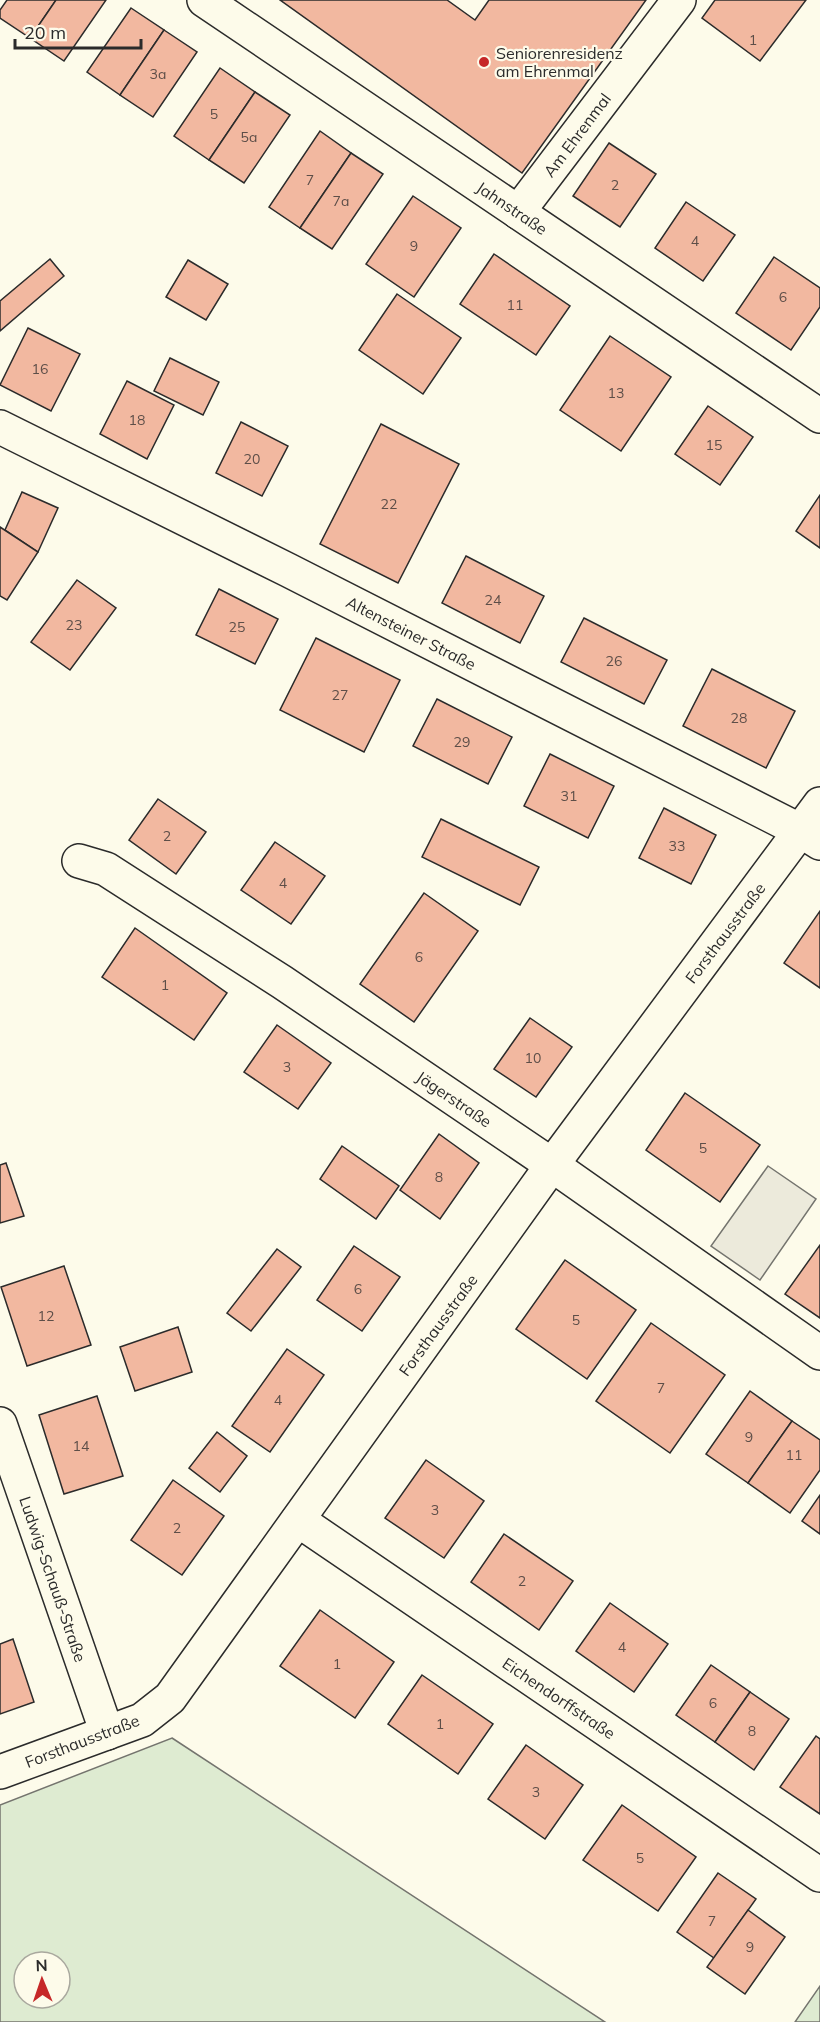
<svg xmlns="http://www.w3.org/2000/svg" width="820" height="2022" font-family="Mulish,sans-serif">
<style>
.green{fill:#deebd1;stroke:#74746e;stroke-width:1.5;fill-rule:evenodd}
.parking{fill:#eceadb;stroke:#74746e;stroke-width:1.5}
.building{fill:#f2b8a0;stroke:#2b2b2b;stroke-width:1.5}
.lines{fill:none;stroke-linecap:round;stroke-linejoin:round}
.street-casing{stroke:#2b2b2b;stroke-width:36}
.street{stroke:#fdfbea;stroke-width:33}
.poi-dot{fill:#c62828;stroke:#fdfbea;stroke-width:2}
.labels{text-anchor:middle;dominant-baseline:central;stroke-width:4.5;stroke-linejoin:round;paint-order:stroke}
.number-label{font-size:14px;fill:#5d4e48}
.poi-label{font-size:16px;fill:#2b2b2b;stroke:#fdfbea;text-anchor:start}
.street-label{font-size:16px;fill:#2b2b2b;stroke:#fdfbea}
</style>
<rect width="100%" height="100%" fill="#fdfbea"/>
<g class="green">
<path d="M172,1738l433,284h-605v-217zM24,1962h36v36h-36z"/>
<path d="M820,1986v36h-25z"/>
</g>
<path class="parking" d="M768,1166l48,33 -56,81 -49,-34z"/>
<g class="building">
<path d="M7,0h49l-26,38 -30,-20v-8z"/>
<path d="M56,0h50l-42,61 -34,-23z"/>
<path d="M280,0h167l28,20 14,-20h157l-124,173z"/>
<path d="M715,0h91l-46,61 -58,-43z"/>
<path d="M131,8l33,22 -44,65 -33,-23z"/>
<path d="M164,30l33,22 -44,65 -33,-22z"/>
<path d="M220,68l35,24 -46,68 -35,-24z"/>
<path d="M255,92l35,23 -46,68 -35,-23z"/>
<path d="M320,131l31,22 -51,75 -31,-21z"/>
<path d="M609,143l47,31 -36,53 -47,-31z"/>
<path d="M351,153l32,21 -51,75 -32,-21z"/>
<path d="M413,196l48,32 -47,69 -48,-33z"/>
<path d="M686,202l49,33 -32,46 -48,-33z"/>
<path d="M494,254l76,52 -34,49 -76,-51z"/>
<path d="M774,257l46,31v19l-29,43 -55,-37z"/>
<path d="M50,259l14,17 -64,55v-30z"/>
<path d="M188,260l40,24 -22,36 -40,-23z"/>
<path d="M397,294l64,44 -38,56 -64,-44z"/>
<path d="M28,328l52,26 -29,57 -51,-26z"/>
<path d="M610,336l61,41 -50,74 -61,-41z"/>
<path d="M170,358l49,24 -16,33 -49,-24z"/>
<path d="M127,381l47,24 -27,54 -47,-25z"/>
<path d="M708,406l45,31 -33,48 -45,-31z"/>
<path d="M241,422l47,24 -26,50 -46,-23z"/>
<path d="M381,424l78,40 -61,119 -78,-39z"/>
<path d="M22,492l36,16 -20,44 -33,-22z"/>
<path d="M820,495v53l-24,-17z"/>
<path d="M0,527l38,25 -31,48 -7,-4z"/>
<path d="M466,556l78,40 -24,47 -78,-40z"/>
<path d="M77,580l39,28 -46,62 -39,-28z"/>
<path d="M219,589l59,30 -23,45 -59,-29z"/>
<path d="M584,618l83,42 -23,44 -83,-42z"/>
<path d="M316,638l84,42 -36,72 -84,-42z"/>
<path d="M712,669l83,42 -29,57 -83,-42z"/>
<path d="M437,699l75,38 -24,47 -75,-38z"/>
<path d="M550,754l64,32 -26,52 -64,-32z"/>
<path d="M158,799l48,33 -30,42 -47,-34z"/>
<path d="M664,808l52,27 -25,49 -52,-26z"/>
<path d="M441,819l98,48 -19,38 -98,-48z"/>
<path d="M275,842l50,34 -34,48 -50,-34z"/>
<path d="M424,893l54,38 -64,91 -54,-38z"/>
<path d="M820,911v77l-36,-25z"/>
<path d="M135,928l92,65 -33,47 -92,-63z"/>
<path d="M530,1018l42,29 -36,50 -42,-28z"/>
<path d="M277,1025l54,38 -33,46 -54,-37z"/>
<path d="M685,1093l75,52 -40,57 -74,-52z"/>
<path d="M439,1134l40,29 -39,56 -40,-29z"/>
<path d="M342,1146l57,40 -23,33 -56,-40z"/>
<path d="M6,1163l18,53 -24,7v-58z"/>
<path d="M820,1245v73l-35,-24z"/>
<path d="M354,1246l46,31 -38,54 -45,-31z"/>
<path d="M277,1249l24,18 -50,64 -24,-18z"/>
<path d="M565,1260l71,50 -49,69 -71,-50z"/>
<path d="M64,1266l27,79 -64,21 -26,-79z"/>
<path d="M651,1323l74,52 -55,78 -74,-52z"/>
<path d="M178,1327l14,45 -57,19 -15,-44z"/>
<path d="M287,1349l37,26 -54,77 -38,-26z"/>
<path d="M750,1391l42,30 -44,62 -42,-29z"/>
<path d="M97,1396l26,80 -59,18 -25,-79z"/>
<path d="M792,1421l28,19v30l-30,43 -42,-30z"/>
<path d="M217,1432l30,24 -27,36 -31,-24z"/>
<path d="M426,1460l58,41 -40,57 -59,-40z"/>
<path d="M173,1480l51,36 -42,59 -51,-35z"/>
<path d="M820,1495v39l-18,-13z"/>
<path d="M504,1534l69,47 -34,49 -68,-48z"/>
<path d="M610,1603l58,41 -34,48 -58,-41z"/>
<path d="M320,1610l74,52 -39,56 -75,-52z"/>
<path d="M13,1639l21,63 -34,12v-70z"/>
<path d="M711,1665l39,27 -35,50 -39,-27z"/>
<path d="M422,1675l71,49 -35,50 -70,-50z"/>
<path d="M750,1692l39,27 -35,51 -39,-28z"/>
<path d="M816,1736l4,3v75l-40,-27z"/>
<path d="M526,1745l57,40 -38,54 -57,-40z"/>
<path d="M622,1805l74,52 -38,54 -75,-51z"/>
<path d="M718,1873l38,26 -42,59 -37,-26z"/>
<path d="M748,1910l37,27 -40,57 -38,-27z"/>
</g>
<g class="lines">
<g class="street-casing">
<g id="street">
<path d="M204,0l616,416"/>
<path d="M518,212l161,-212"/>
<path d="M0,427l288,143 513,261 19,12"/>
<path d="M79,861l27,8 176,113 270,183 268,188"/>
<path d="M0,1424l107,309"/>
<path d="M298,1520l522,355"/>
<path d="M0,1772l142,-52 28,-22 382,-533 268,-361"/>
</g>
</g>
<use href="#street" class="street"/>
</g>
<circle class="poi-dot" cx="484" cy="62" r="6"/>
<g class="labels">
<g class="number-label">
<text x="753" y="40">1</text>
<text x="158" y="74">3a</text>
<text x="214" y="114">5</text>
<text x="249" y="137">5a</text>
<text x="310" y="180">7</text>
<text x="615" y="185">2</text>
<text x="341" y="201">7a</text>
<text x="695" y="241">4</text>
<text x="414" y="246">9</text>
<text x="783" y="297">6</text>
<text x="515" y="305">11</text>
<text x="40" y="369">16</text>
<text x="616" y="393">13</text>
<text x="137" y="420">18</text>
<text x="714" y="445">15</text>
<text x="252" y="459">20</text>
<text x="389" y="504">22</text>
<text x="493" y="600">24</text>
<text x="74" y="625">23</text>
<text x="237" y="627">25</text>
<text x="614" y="661">26</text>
<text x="340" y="695">27</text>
<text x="739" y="718">28</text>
<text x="462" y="742">29</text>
<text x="569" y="796">31</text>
<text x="167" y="836">2</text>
<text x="677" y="846">33</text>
<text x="283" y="883">4</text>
<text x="419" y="957">6</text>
<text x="165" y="985">1</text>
<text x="533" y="1058">10</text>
<text x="287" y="1067">3</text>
<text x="703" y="1148">5</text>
<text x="439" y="1177">8</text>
<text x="358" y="1289">6</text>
<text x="46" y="1316">12</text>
<text x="576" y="1320">5</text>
<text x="661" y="1388">7</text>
<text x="278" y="1400">4</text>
<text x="749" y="1437">9</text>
<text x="81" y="1446">14</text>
<text x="794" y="1455">11</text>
<text x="435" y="1510">3</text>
<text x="177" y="1528">2</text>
<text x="522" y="1581">2</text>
<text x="622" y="1647">4</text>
<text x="337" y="1664">1</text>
<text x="713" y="1703">6</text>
<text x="440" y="1724">1</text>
<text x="752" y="1731">8</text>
<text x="536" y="1792">3</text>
<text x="640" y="1858">5</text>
<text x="712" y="1921">7</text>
<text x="750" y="1947">9</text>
</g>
<g class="poi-label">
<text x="496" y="53">Seniorenresidenz<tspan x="496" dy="18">am Ehrenmal</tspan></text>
</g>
<g class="street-label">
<text transform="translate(577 135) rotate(-53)">Am Ehrenmal</text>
<text transform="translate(512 208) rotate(34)">Jahnstraße</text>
<text transform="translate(411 633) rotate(27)">Altensteiner Straße</text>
<text transform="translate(725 933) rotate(-53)">Forsthausstraße</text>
<text transform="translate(454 1099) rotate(34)">Jägerstraße</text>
<text transform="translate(438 1325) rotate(-54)">Forsthausstraße</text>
<text transform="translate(53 1579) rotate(71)">Ludwig-Schauß-Straße</text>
<text transform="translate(559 1698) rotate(34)">Eichendorffstraße</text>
<text transform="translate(82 1741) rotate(-21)">Forsthausstraße</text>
</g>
</g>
<g transform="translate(42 1980) rotate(358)"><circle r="28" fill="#fdfbea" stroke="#a9a89e" stroke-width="1.5"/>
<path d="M0-4.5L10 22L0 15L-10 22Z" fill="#c62828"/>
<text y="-9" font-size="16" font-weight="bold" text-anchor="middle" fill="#2b2b2b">N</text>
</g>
<path d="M15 39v9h126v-9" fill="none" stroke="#2b2b2b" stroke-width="3"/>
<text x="24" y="39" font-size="18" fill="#2b2b2b" stroke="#fdfbea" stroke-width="4.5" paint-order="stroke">20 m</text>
</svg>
